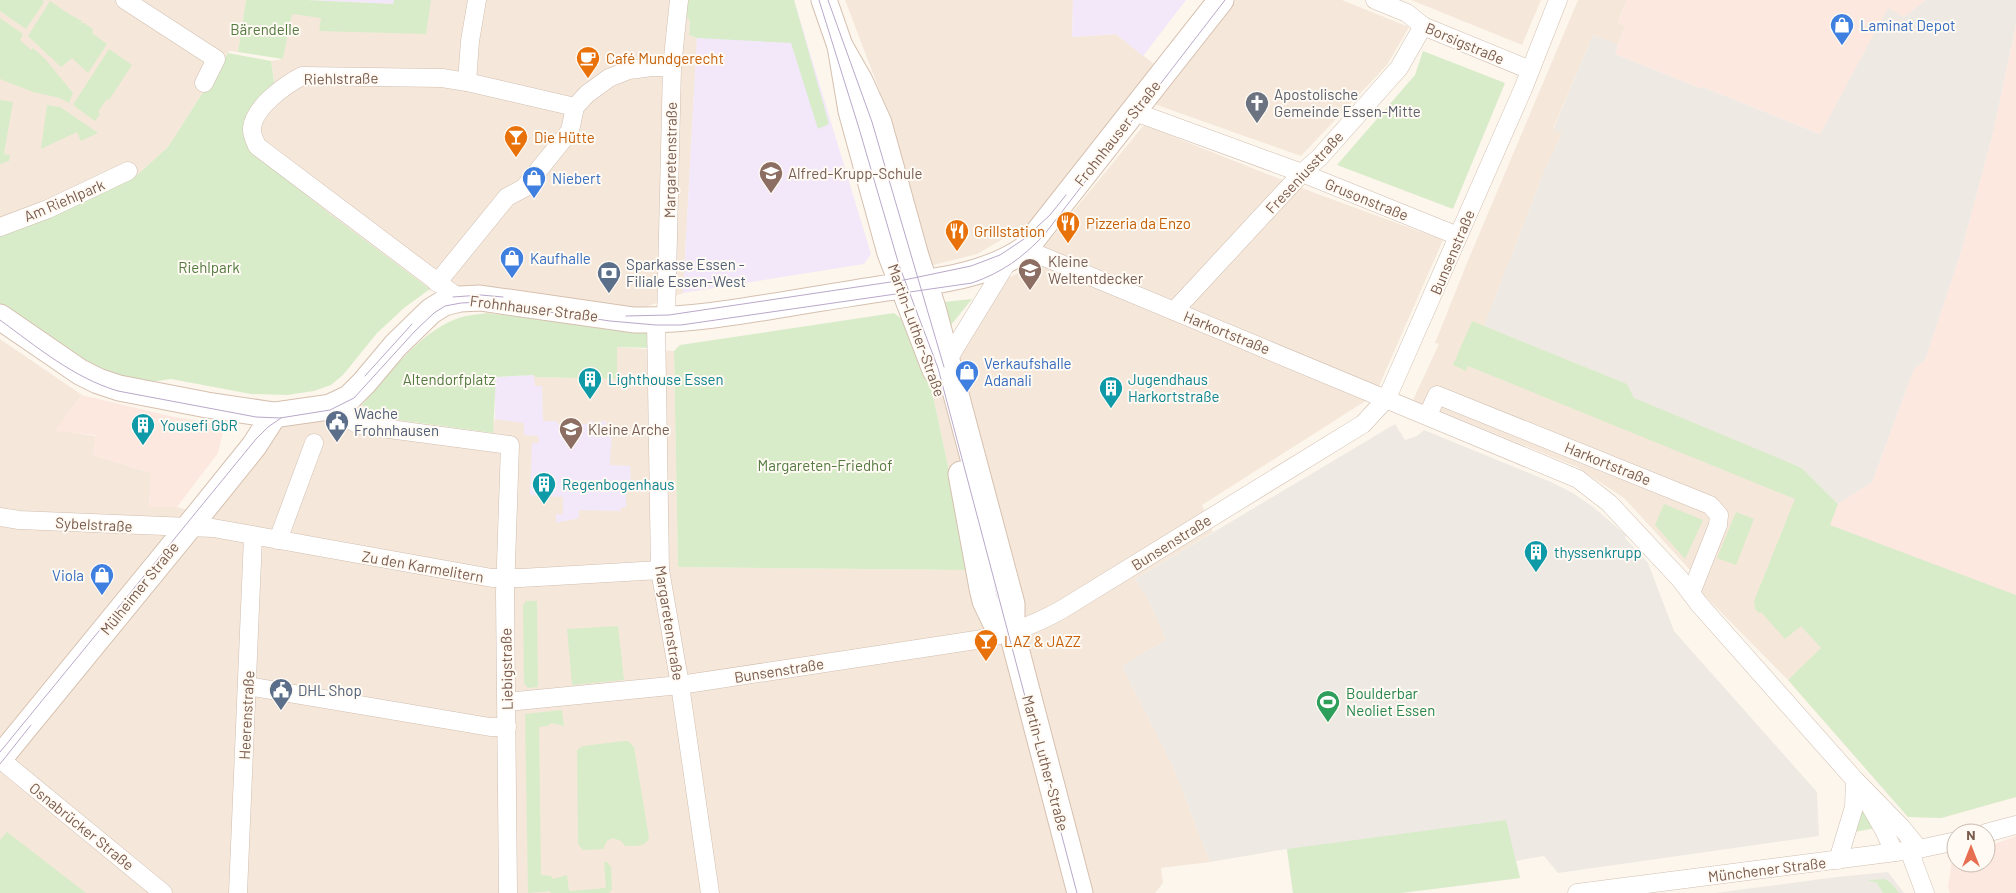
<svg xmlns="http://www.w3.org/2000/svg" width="2016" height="893" font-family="Barlow,sans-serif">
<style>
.residential{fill:#f5e8da}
.commercial{fill:#fde8e0}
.industrial{fill:#efe9e4}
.education{fill:#f3e8fa}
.green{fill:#d8ecc9}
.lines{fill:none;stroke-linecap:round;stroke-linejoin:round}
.street-casing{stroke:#d1beb0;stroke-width:19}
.secondary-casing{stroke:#d6c0b0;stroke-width:27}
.street{stroke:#fff;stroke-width:18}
.secondary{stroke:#fff;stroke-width:25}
.tram{stroke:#b9a8c9;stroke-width:1}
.labels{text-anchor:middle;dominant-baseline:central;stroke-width:4;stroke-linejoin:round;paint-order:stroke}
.shop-label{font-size:15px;fill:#366cbe;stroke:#fffaf3;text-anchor:start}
.park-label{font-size:15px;fill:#537a41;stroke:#fffaf3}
.street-label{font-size:15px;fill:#7a5c4d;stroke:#fffaf3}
.food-label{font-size:15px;fill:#c56008;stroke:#fffaf3;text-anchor:start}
.worship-label{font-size:15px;fill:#5b616d;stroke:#fffaf3;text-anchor:start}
.education-label{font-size:15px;fill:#785e54;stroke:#fffaf3;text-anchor:start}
.service-label{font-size:15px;fill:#4e5e75;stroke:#fffaf3;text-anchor:start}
.culture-label{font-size:15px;fill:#0d838f;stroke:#fffaf3;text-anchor:start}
.leisure-label{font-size:15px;fill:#27864d;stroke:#fffaf3;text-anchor:start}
</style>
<rect width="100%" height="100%" fill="#fdf6ec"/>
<g class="residential">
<path d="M0,0h246l-8,52 -9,-1 -61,96 -32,29 -35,18 -101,38z"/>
<path d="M294,0l99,4 1,-4h290l-1,12 7,9 -1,14 8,3 -14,255 -45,17 -154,-24 -54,3 -100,-75 -80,-64 25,-62 -4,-27 12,-2z"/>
<path d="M845,0h228l-1,37 44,-3 38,30 -127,161 -50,29 -48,12 -44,-161z"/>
<path d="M1232,0h110l67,27 -22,38 -86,91 -147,-52z"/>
<path d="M1411,0h130l-19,45z"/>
<path d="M1578,0h49l-9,22 7,4 -7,19 -25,-10 -40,94 9,4 -18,39 -60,154 143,58 163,78 48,42 -8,21 99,39 -115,92 -26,24 -89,-90 -8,-19 -67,-73 -47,-31 -164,-67 26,-56 -4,-1 32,-80z"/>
<path d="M1144,125l171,68 128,47 -68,155 -173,110 11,27 -78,47 13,20 18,41 -44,26 52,103 36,93 -49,6 2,15 -8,10h-1155v-554l82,56 -26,35 40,6 -3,19 58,18 -2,34h28l24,7 75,-97 73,-18 13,6 15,12 113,16 5,-14 39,-44 1,2 81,2 1,-32 57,4 4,216 268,3 19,-25 -37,-172 51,-80 47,-24z"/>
</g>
<g class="commercial">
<path d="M1627,0h299l-22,17 -16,-8 -68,125 -117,-47 -1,2 -87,-35 10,-28 -7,-3z"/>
<path d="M2016,24v773l-75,21 -33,-1 -120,-137 26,-23 -1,-2 115,-91 -98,-39 8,-21 34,-22 42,-113 11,-9 36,-108 32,-119z"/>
<path d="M82,395l92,22 33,5 16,10 -5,21 -41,54h-28l2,-34 -58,-18 3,-20 -41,-4z"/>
<path d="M2016,836v57h-66l-2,-6 4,-27 4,-1v4h30v-16z"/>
</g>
<g class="industrial">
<path d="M1926,0h90v24l-23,109 -32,119 -36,108 -11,9 -42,113 -34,22 -36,-36 -168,-70 -7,-14 -143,-58 60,-154 18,-39 -9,-3 40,-95 25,10 -3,9 87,35 1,-2 117,47 68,-126 16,9z"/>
<path d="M1395,424l10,16 12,-4 7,-6 127,52 22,11 20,14 33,28 -1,3 23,25 26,68 143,161 2,44 -261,37 -14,-17 -28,5 4,17 -119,15h-108l-6,-44 -77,13 -36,-93 -52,-103 44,-26 -18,-41 -13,-20z"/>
<path d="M1888,872l16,21h-189l122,-16z"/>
</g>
<g class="education">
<path d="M306,0h88v4z"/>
<path d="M699,0h95l77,254 -7,10 -181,29z"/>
<path d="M1073,0h113l-43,56 -27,-22 -44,3z"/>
<path d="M534,375l1,11h7l1,35h14l1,3h7v-3h4l1,3 7,-1v-2h4v3h8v-3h4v2l8,1v-3h5v10h6l-2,34 20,1 1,21h-5v20l-5,1v3l-42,-1v8l-23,5v-9h7v-17l-33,-2 2,-52h6l1,-7 -15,-1v-12l-29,-4v-42z"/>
</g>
<g class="green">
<path d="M0,0h42l2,2 -18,27 -26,-18z"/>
<path d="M246,0h60l87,4 1,-4h37l-5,34 -107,-3 2,-13 -29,-4 -9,45 -45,-7z"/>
<path d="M684,0h110l35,124 -11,5 -27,-86 -94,-5 -8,-3 1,-14 -7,-9z"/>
<path d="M50,1l19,13 13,7 -1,2h3l9,6 -1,4 15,11 -19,29 -16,-15 -11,9 -33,-31z"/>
<path d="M0,18l23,16 -3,6 11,10 2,-2 13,12 27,33 -4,10 -9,-5 -27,-6 -33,-13z"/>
<path d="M109,49l23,16 -23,35 -2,-1 -9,13 2,2 -5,7 -22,-16z"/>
<path d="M1423,51l82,32 -52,126 -116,-44 78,-90z"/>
<path d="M228,53l43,8 4,27 -25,62 80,64 100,75 -26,19 -27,25 -34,42 -12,10 -17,6 -27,4 -36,-1 -80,-15 -53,8 -118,-72v-83l101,-38 35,-18 32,-29z"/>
<path d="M0,100l13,2 -9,52 6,1 -1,6 -9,3z"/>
<path d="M47,105l13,2 38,26 -17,8 -4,-9 -36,17z"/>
<path d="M972,299l-21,26 -7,-23z"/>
<path d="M486,313l164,18 2,17 -35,-1v32l-82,-2 -1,-2 -38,2 -3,56 -116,-16 -15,-12c27,-30 55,-71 94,-86 9,-4 20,-4 30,-6z"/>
<path d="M894,313l10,8 24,52 37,172 1,25 -288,-3 -4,-216 6,-6z"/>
<path d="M1472,321l155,63 7,14 168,70 36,36 -8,21 186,70v202l-75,21 -33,-1 -120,-137 33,-32 -20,-22 -16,13 -24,-27 -2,1 -4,-4 -1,-8 41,-102 -327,-133 -2,5 -13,-6z"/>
<path d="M1664,504l39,16 -18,39 -30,-34z"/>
<path d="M1736,512l18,7 -18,46 -19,-7z"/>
<path d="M526,601h11l1,86 -10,1 -4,-5 -1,-78z"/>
<path d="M618,626l6,54 -52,5 -5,-56z"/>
<path d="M562,710l2,16 -13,-3 -3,3 -9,1 2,148 10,1 2,3 14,-4 2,16 37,-3 -2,-26h3l4,5 1,22 -3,4h-58l-1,-2 -22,2 -3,-179z"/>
<path d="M624,741h4l6,6 15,91c-3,9 -15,8 -24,8l-4,-5 -8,-3 -6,3 -4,8 -20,1 -5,-6 -1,-94 6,-4z"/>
<path d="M1861,807l15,21 -22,4z"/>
<path d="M1506,820l14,58 -119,15h-108l-6,-44z"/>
<path d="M7,832l79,61h-86v-53z"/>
<path d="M1885,879l6,4 8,10h-16l-6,-10 -9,-3z"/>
</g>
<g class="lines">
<g class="street-casing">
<g id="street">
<path d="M125,0l91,59 -12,24"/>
<path d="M1375,0l32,13 16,13 107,44"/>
<path d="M467,82l3,-41 7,-41"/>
<path d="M1135,112l167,61 156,63"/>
<path d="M0,227l48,-18 80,-38"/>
<path d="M1025,249l553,230 31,24 71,76 19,25 156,176 46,47 18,22"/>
<path d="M437,283l70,-86 17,-9 46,-57 5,-24 12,-13 22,-16 20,-8 23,-3h20"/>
<path d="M460,299l-203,-153c-2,-5 -6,-13 -5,-18 2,-21 33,-43 50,-52l140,2 25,4 108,25"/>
<path d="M1174,311l128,-138 18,-16 79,-89 24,-42"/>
<path d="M666,320l6,-253 7,-67"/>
<path d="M656,321l4,249 20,115 30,208"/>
<path d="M947,361l61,-100"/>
<path d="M330,407l29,18 151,20 -5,148 3,300"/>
<path d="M1428,415l9,-20 273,110 9,10 -1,10 -27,68"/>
<path d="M0,517l19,3 194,8 279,50h29l139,-8"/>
<path d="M278,540l36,-97"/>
<path d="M247,686l243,41h17"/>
<path d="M507,702l173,-17 296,-45c35,-7 54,-13 85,-30l302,-186 24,-26 136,-309 35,-89"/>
<path d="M0,759l163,134"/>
<path d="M1869,804l15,26 10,22"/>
<path d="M1986,833l30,-8"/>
<path d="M1909,850l16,43"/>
<path d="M1838,860l16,-53 1,-27"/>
<path d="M238,893l15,-356"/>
<path d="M1577,893l342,-44 37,-8"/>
</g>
</g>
<g class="secondary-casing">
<g id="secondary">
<path d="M824,0l16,46 11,65 39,142 45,117"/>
<path d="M840,46l20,35 19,42 37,133 17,52 79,296v29l68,260"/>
<path d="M0,317l80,55 18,9 21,7 88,17 67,10 56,-8 19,-9 15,-15 32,-38 35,-34 13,-8 16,-4 20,-1 154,22c63,1 126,-12 189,-22 26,-4 53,-9 79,-12 43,-6 87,-12 123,-37l196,-249"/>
<path d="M961,474l21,114 3,13 12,25 15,7"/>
<path d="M0,758l188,-230 66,-82 20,-31"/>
</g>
</g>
<use href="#street" class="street"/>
<use href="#secondary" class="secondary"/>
<g class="tram">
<path d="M819,0l39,125 41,140 39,103 139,525"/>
<path d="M828,0l44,122 72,245"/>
<path d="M453,297l28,-2 22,2"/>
<path d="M626,316l43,-1 235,-35 67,-14 29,-11 24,-16 26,-24 16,-20"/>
<path d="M0,320c37,27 74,58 118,71l138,26 24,1 50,-8 24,-12 61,-67 19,-18 11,-7 16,-3 20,-1 28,4 101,15 46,4h25l291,-42c31,-11 50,-25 72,-48l181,-235"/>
<path d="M365,376l47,-52"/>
<path d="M0,752l256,-313 12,-12 13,-9"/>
<path d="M0,764l31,-39"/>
</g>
</g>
<defs>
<g id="shop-pin" transform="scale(1.25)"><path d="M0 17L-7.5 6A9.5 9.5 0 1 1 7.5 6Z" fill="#3f7fe0" stroke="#fffaf3"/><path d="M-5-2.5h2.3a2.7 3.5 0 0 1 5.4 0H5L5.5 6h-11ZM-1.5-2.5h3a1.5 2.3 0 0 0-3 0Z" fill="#fff"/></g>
<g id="cafe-pin" transform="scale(1.25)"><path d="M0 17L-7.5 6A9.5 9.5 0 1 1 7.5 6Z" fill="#e8710a" stroke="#fffaf3"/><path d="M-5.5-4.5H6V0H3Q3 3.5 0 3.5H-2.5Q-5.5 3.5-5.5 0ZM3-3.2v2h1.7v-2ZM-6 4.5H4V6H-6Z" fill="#fff"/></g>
<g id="church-pin" transform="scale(1.25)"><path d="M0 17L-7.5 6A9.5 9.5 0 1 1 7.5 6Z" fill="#6b7280" stroke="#fffaf3"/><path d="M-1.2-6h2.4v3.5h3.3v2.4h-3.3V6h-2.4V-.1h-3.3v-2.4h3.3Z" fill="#fff"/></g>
<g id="bar-pin" transform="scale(1.25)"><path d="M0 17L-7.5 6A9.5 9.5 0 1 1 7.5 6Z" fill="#e8710a" stroke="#fffaf3"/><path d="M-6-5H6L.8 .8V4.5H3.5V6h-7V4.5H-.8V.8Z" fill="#fff"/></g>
<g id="school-pin" transform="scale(1.25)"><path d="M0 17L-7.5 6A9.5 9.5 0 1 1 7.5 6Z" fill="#8d6e63" stroke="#fffaf3"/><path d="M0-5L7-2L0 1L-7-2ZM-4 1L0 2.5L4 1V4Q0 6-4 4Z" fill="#fff"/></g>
<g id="restaurant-pin" transform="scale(1.25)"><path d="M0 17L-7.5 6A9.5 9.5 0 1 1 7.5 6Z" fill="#e8710a" stroke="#fffaf3"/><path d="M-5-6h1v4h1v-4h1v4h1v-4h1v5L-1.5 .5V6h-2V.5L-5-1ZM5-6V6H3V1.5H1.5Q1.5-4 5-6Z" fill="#fff"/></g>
<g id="bank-pin" transform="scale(1.25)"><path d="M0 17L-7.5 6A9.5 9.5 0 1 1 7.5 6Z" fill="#5c6f8a" stroke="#fffaf3"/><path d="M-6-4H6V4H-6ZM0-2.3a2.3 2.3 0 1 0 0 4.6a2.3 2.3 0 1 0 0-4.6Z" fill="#fff"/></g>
<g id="building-pin" transform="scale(1.25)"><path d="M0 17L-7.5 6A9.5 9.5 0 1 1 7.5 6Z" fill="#0f9aa8" stroke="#fffaf3"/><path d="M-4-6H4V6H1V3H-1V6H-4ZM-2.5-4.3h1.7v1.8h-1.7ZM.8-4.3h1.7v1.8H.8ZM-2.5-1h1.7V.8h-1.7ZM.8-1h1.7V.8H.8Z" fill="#fff"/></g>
<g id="civic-pin" transform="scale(1.25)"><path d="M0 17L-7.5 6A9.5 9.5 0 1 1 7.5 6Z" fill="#5c6f8a" stroke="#fffaf3"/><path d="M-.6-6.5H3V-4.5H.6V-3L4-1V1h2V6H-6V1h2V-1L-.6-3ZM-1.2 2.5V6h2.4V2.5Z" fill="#fff"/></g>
<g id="stadium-pin" transform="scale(1.25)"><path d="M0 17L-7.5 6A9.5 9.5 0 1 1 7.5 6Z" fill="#2e9e5b" stroke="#fffaf3"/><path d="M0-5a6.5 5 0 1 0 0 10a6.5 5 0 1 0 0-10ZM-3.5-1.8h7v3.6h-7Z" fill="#fff"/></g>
</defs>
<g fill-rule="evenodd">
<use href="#shop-pin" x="1842" y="25"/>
<use href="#cafe-pin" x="588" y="58"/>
<use href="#church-pin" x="1257" y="103"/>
<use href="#bar-pin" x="516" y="137"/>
<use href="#school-pin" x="771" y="173"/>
<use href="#shop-pin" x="534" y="178"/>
<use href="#restaurant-pin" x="1068" y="223"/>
<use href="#restaurant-pin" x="957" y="231"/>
<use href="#shop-pin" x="512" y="258"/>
<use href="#school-pin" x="1030" y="270"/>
<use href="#bank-pin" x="609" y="273"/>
<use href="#shop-pin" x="967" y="372"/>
<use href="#building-pin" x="590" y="379"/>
<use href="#building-pin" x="1111" y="388"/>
<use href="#civic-pin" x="337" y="422"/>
<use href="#building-pin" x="143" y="425"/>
<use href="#school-pin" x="571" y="429"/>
<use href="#building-pin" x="544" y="484"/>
<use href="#building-pin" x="1536" y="552"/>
<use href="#shop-pin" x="102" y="575"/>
<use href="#bar-pin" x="986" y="641"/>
<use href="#civic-pin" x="281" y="690"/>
<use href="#stadium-pin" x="1328" y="702"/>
</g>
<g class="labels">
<g class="shop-label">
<text x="1860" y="25">Laminat Depot</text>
<text x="552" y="178">Niebert</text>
<text x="530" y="258">Kaufhalle</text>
<text x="984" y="363">Verkaufshalle<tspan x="984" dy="17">Adanali</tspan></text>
<text x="84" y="575" text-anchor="end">Viola</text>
</g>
<g class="park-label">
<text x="265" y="29">Bärendelle</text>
<text x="209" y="267">Riehlpark</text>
<text x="449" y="379">Altendorfplatz</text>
<text x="825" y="465">Margareten-Friedhof</text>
</g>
<g class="street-label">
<text transform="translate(1465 43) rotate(23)">Borsigstraße</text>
<text transform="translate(341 78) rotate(-1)">Riehlstraße</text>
<text transform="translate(1117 133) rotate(-52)">Frohnhauser Straße</text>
<text transform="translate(670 160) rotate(-89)">Margaretenstraße</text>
<text transform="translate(1304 172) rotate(-47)">Freseniusstraße</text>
<text transform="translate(1367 199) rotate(22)">Grusonstraße</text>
<text transform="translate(64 200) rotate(-23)">Am Riehlpark</text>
<text transform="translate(1452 252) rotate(-67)">Bunsenstraße</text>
<text transform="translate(534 308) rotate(7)">Frohnhauser Straße</text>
<text transform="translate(917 330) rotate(70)">Martin-Luther-Straße</text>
<text transform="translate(1227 332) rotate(22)">Harkortstraße</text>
<text transform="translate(1608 463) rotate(22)">Harkortstraße</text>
<text transform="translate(94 524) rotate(3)">Sybelstraße</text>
<text transform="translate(1171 542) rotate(-32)">Bunsenstraße</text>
<text transform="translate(423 566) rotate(10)">Zu den Karmelitern</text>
<text transform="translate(139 588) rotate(-51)">Mülheimer Straße</text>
<text transform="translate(670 623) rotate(81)">Margaretenstraße</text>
<text transform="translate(506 669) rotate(-91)">Liebigstraße</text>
<text transform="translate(779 670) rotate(-9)">Bunsenstraße</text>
<text transform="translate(246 715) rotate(-87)">Heerenstraße</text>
<text transform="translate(1046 763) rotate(75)">Martin-Luther-Straße</text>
<text transform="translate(82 826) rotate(39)">Osnabrücker Straße</text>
<text transform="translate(1767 869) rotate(-7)">Münchener Straße</text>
</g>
<g class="food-label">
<text x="606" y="58">Café Mundgerecht</text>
<text x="534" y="137">Die Hütte</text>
<text x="1086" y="223">Pizzeria da Enzo</text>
<text x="974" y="231">Grillstation</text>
<text x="1004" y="641">LAZ &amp; JAZZ</text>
</g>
<g class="worship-label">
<text x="1274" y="94">Apostolische<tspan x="1274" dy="17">Gemeinde Essen-Mitte</tspan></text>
</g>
<g class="education-label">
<text x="788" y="173">Alfred-Krupp-Schule</text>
<text x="1048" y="261">Kleine<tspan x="1048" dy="17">Weltentdecker</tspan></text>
<text x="588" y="429">Kleine Arche</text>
</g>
<g class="service-label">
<text x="626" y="264">Sparkasse Essen -<tspan x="626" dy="17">Filiale Essen-West</tspan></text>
<text x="354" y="413">Wache<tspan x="354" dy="17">Frohnhausen</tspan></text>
<text x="298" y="690">DHL Shop</text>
</g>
<g class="culture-label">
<text x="608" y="379">Lighthouse Essen</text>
<text x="1128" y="379">Jugendhaus<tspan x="1128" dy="17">Harkortstraße</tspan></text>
<text x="160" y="425">Yousefi GbR</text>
<text x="562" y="484">Regenbogenhaus</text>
<text x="1554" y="552">thyssenkrupp</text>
</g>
<g class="leisure-label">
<text x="1346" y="693">Boulderbar<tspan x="1346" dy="17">Neoliet Essen</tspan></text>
</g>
</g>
<g transform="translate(1971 848)"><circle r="24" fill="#fffaf3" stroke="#cabbb1"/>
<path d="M0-4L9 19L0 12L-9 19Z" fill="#e76f51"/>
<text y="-8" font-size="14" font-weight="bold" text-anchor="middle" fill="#7a5c4d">N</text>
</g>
</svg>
